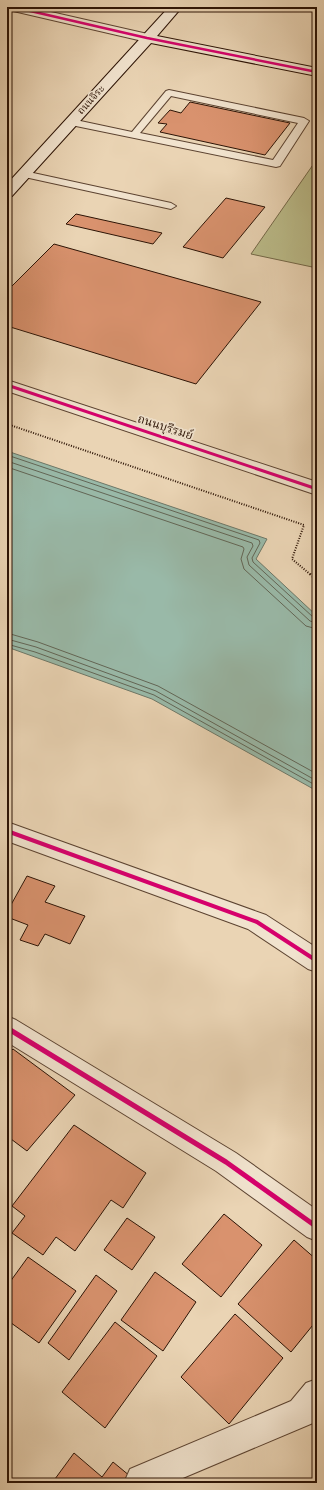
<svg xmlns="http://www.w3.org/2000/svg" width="324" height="1490" font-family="Vollkorn,'Noto Serif Thai',serif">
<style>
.green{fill:#bbbc8a;stroke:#746848}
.water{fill:#99b9a8;stroke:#6d7767}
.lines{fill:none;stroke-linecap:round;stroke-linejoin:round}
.shore{stroke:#626656;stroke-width:1}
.building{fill:#d9926e;stroke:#2c1305}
.lane-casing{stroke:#5c4331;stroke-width:2}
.street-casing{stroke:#5c4331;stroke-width:2}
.secondary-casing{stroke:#2c1305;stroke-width:2}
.path-far1{stroke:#2c1305;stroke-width:2;stroke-dasharray:1 1.5;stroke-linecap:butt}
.path{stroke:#2c1305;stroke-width:2.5;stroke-dasharray:1 2;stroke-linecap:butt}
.lane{fill:#f1e3ce;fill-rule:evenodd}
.street{fill:#f1e3ce;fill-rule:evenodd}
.secondary{fill:#f1e3ce;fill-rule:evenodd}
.cycleway-far3-casing{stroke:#f1e3ce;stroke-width:4}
.cycleway-far2-casing{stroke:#f1e3ce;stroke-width:5}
.cycleway-far1-casing{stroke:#f1e3ce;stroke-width:6}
.cycleway-casing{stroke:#f1e3ce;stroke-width:8}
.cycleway-far3{stroke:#d6006c;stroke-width:2.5}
.cycleway-far2{stroke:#d6006c;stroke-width:3}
.cycleway-far1{stroke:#d6006c;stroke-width:4}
.cycleway{stroke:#d6006c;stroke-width:5}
.labels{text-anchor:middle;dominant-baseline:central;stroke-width:3.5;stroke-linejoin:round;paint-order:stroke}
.far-street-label{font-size:10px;fill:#2c1305;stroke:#f1e3ce}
.street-label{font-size:12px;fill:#2c1305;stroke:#f1e3ce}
</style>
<rect width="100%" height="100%" fill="#ead4b4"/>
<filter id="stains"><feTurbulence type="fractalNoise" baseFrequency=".005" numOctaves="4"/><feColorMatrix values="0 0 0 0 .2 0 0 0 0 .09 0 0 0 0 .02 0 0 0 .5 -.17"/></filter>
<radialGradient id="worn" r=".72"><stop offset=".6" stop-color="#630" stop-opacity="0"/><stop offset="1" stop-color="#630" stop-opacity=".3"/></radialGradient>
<path class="green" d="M317,159v109l-66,-14z"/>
<path class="water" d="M7,451l260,88 -11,20 61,57v175l-165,-92 -145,-52z"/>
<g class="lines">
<g class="shore">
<path d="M7,455l252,85 1,3 -8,15 1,4 60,55 4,1"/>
<path d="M7,461l245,82 1,3 -6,11 2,8 61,56 7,2"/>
<path d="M7,467l236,80 1,2 -3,10 3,10 62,57 11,3"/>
<path d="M7,633l31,9 120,44 159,88"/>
<path d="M7,639l29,8 120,44 161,90"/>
<path d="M7,644l28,8 119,43 163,91"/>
</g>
</g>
<g class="building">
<path d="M190,102l100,21 -25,32 -105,-23 7,-8 -9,-1 12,-13 11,3z"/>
<path d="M226,198l39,9 -42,51 -40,-11z"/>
<path d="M76,214l86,19 -9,11 -87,-20z"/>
<path d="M54,244l207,58 -65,82 -189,-58v-35z"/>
<path d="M27,876l28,10 -10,16 40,14 -15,28 -25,-10 -7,12 -18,-6 8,-15 -21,-8v-5z"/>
<path d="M13,1049l62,46 -48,56 -20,-15v-81z"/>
<path d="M74,1125l72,48 -23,35 -12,-8 -36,51 -19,-14 -13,18 -31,-22 13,-17 -13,-10z"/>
<path d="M224,1214l38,31 -41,52 -39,-33z"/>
<path d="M127,1218l28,19 -23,33 -28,-20z"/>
<path d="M294,1240l23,20v60l-26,32 -53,-48z"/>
<path d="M28,1257l48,34 -37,52 -32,-23v-34z"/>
<path d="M155,1272l41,30 -33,49 -42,-31z"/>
<path d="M96,1275l21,16 -48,69 -21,-17z"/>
<path d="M235,1314l48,44 -54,66 -48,-47z"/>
<path d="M115,1322l42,34 -52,72 -43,-36z"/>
<path d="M74,1453l28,24 11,-15 23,19 -2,2h-82z"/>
</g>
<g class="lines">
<g class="lane-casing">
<g id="lane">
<path d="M169,90l135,28 5,3 -29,45 -4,1 -205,-42 -5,-3 5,-3 61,13 34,-41zM171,96l127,27 -25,37 -133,-27z"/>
<path d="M24,171l147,32 5,3 -5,3 -151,-33 -1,-2z"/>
</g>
</g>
<g class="street-casing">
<g id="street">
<path d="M7,7h22l123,28 1,3 -1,3 -5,1 -138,-32z"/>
<path d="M7,380l310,102v13l-310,-104z"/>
<path d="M7,822l259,93 51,33v24l-9,-3 -60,-40 -241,-88z"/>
<path d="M7,1016l9,4 220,133 81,57v31l-10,-4 -91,-66 -209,-129z"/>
<path d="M317,1379v39l-4,5 -142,60h-47l6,-14 161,-68 15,-18z"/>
</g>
</g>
<g class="secondary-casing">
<path id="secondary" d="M169,7h13l-25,29 160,32v8l-166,-33 -139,153 -5,1v-13z"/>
</g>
<path class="path-far1" d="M7,424l297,101 -12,34 19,16"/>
<path class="path" d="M310,574l7,6"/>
<use href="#lane" class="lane"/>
<use href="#street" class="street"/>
<use href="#secondary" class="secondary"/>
<g class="cycleway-far3-casing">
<path id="cycleway-far3" d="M13,7l134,31 170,34"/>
</g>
<g class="cycleway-far2-casing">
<path id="cycleway-far2" d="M7,385l310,104"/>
</g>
<g class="cycleway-far1-casing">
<path id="cycleway-far1" d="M7,831l250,91 60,39"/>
</g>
<g class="cycleway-casing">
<path id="cycleway" d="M7,1028l219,134 91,65"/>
</g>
<use href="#cycleway-far3" class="cycleway-far3"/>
<use href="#cycleway-far2" class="cycleway-far2"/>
<use href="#cycleway-far1" class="cycleway-far1"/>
<use href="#cycleway" class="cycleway"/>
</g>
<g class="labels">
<g class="far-street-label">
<text transform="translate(91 100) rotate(-48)">ถนนจิระ</text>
</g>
<g class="street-label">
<text transform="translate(165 428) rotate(18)">ถนนบุรีรมย์</text>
</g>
</g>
<rect width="324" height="1490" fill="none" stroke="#ead4b4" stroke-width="24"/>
<rect x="8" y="8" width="308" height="1474" fill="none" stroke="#2c1305" stroke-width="2"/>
<rect x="12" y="12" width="300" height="1466" fill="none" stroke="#2c1305"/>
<rect width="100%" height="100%" filter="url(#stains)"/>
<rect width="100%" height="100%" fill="url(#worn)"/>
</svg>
